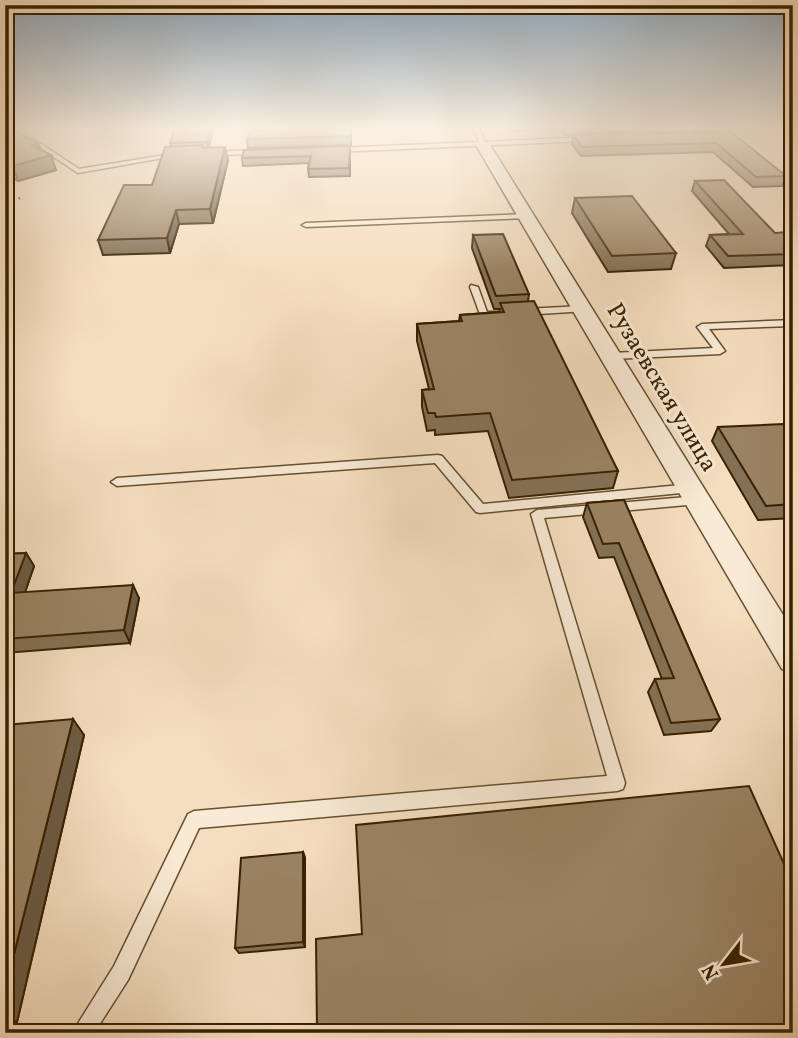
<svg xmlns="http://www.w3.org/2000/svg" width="798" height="1038" font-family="Vollkorn,serif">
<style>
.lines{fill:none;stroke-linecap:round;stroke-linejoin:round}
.lane-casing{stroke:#665030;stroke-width:3}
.street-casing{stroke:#665030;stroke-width:3}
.lane{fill:#f8ead5;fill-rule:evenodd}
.street{fill:#f8ead5;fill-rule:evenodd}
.rail{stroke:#372100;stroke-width:2.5;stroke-dasharray:7 7;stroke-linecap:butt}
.wall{fill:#847155;stroke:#372100;stroke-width:2}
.shaded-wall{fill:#6c5c45;stroke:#372100;stroke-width:2}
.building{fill:#9a8363;stroke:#372100;stroke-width:2}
.labels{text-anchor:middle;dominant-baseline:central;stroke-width:6;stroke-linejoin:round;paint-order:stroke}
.street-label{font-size:24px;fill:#372100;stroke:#f8ead5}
</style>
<rect width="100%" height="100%" fill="#f5debf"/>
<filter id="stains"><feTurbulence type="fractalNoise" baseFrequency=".00286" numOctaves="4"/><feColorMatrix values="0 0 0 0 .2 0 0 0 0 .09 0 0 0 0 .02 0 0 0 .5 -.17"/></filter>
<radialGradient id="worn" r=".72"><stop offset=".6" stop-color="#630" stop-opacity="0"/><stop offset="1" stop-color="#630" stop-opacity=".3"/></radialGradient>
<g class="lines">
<g class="lane-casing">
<g id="lane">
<path d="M473,128h6l6,14 102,-5 3,2 -3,2 -251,11 -3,-2 3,-2 143,-6z"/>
<path d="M23,132l56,37 98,-16 3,2 -102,18 -56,-37 -17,5v-4z"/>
<path d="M258,150l2,3 -50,3 -3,-2 3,-2z"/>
<path d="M526,214h3v4l-223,9 -4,-2 4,-2z"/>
<path d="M471,285l7,2 9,25h14v4l-20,1 -11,-30z"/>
<path d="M583,306l3,1v4l-62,4 -4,-3 4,-3z"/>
<path d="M793,320v6l-84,3 16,22 -5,3 -108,5 -5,-3 5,-3 101,-5 -16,-21 5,-3z"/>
<path d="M438,455l4,1 41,48 208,-20 6,4 -6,4 -211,21 -4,-1 -41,-49 -318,23 -6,-4 6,-4z"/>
<path d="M698,496l6,4 -6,4 -154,14 81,265 -2,6 -6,2 -418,37 -71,152 -34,53h-22l42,-67 74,-152 6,-3 413,-35 -76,-262 6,-4z"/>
</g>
</g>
<g class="street-casing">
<path id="street" d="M483,141l7,4 303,486v41l-11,-3 -306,-524z"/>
</g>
<use href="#lane" class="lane"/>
<use href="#street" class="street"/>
<g class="rail">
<path d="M772,128l21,6"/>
<path d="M5,202l15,-4"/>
</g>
</g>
<g class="wall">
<path d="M5,128l33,15 3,7 15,20 -38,11 -13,-8z"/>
<path d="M211,128l1,6 -3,13 19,13 -15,63 -34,1 -9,29 -67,2 -5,-15 54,-55 19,-38 -1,-4z"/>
<path d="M265,128h86v17l-103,3 -1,-9 18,-8z"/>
<path d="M510,128h43v1l-42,2z"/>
<path d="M560,128h158l-1,3 3,1 66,44 -4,10 -29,1 -40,-35 -132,4 -9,-12 1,-9 73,-4 -81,4z"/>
<path d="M350,146v30l-41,1 -1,-8 1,-6 -66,3 -1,-8z"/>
<path d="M695,181l80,52 18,5v27l-69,3 -18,-22 4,-11 19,-1 -37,-43z"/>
<path d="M575,198l101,55 -5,16 -63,3 -36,-59z"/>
<path d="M473,235l56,59 -1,7 90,170 -5,17 -104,10 -21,-67 -53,4v-5l-8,1 -5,-24v-17l7,-1 -12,-48v-17l42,-3 1,-6 39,-3 1,-3h-6l-22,-61z"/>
<path d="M718,427l75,11v80l-35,2 -46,-79z"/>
<path d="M624,500l96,219 -9,12 -47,4 -16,-43 7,-13h7l-48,-122 -15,1 -16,-41 4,-14z"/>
<path d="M26,553l8,13 -9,26 114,6 -9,45 -125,10v-99z"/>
<path d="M5,725l79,10 -67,287 -12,1z"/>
<path d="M303,852l2,6v89l-66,6 -4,-5z"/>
</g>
<g class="shaded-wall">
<path d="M211,128l1,6 -4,15 -1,-7z"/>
<path d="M225,147l3,13 -15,63 -3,-14z"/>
<path d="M51,155l5,15 -38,11 -5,-15z"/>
<path d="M176,210l3,14 -9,29 -3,-15z"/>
<path d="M9,285l5,11 -9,18v-22z"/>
<path d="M26,553l8,13 -14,41 -9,-14z"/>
<path d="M133,585l6,13 -9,45 -6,-13z"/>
<path d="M73,719l11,16 -67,287 -12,-4v-28z"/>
<path d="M303,852l2,6v89l-2,-5z"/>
</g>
<g class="building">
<path d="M5,128h4l29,15 -6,2 19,10 -38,11 -8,-4z"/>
<path d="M175,128h36l-4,14 -37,1z"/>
<path d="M265,128h85v8l-103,3 3,-8h15z"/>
<path d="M724,128h2l60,48 -30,1 -40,-34 -134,4 -9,-12 74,-4 13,2 60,-1z"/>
<path d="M203,145l-1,3 23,-1 -15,62 -34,1 -9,28 -69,2 26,-55h28l13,-38z"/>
<path d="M350,146l-1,22 -41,1 3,-13 -69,2 2,-8z"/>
<path d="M724,180l51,53 12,-1 6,6v16l-65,2 -18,-21 33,-1 -48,-53z"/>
<path d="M632,196l44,57 -64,3 -37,-58z"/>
<path d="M503,234l26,60 -33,2 -23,-61z"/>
<path d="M534,301l84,170 -106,9 -22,-67 -54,4 -1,-4h-7l-6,-23 12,-1 -17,-65 45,-3 -2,-6 44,-3 -4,-9z"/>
<path d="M783,424l10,14v66l-27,2 -48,-79z"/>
<path d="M624,500l96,219 -49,4 -16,-44 19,-1 -55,-135 -16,1 -16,-41z"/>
<path d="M26,553l-15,40 122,-8 -9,45 -119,9v-85z"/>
<path d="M73,719l-68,271v-265z"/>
<path d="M749,786l44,98v149h-476l-1,-94 46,-5 -6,-109z"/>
<path d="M303,852v90l-68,6 6,-90z"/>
</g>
<linearGradient id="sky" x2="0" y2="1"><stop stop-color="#93abbe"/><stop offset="0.47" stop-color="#faf0e2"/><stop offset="1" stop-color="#faf0e2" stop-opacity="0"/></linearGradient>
<rect width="798" height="273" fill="url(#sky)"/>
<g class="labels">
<g class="street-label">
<text transform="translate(661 388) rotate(59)">Рузаевская улица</text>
</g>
</g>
<rect width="798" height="1038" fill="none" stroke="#f5debf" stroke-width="28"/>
<rect x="7" y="7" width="784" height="1024" fill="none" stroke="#372100" stroke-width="3.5"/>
<rect x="14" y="14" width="770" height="1010" fill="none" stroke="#372100" stroke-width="2"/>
<g transform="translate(724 964) rotate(239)" stroke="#f8ead5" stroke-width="5" paint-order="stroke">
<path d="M0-5L12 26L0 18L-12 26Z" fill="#372100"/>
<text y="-10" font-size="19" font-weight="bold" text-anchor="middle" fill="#372100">N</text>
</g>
<rect width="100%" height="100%" filter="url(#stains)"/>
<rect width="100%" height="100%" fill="url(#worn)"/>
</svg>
